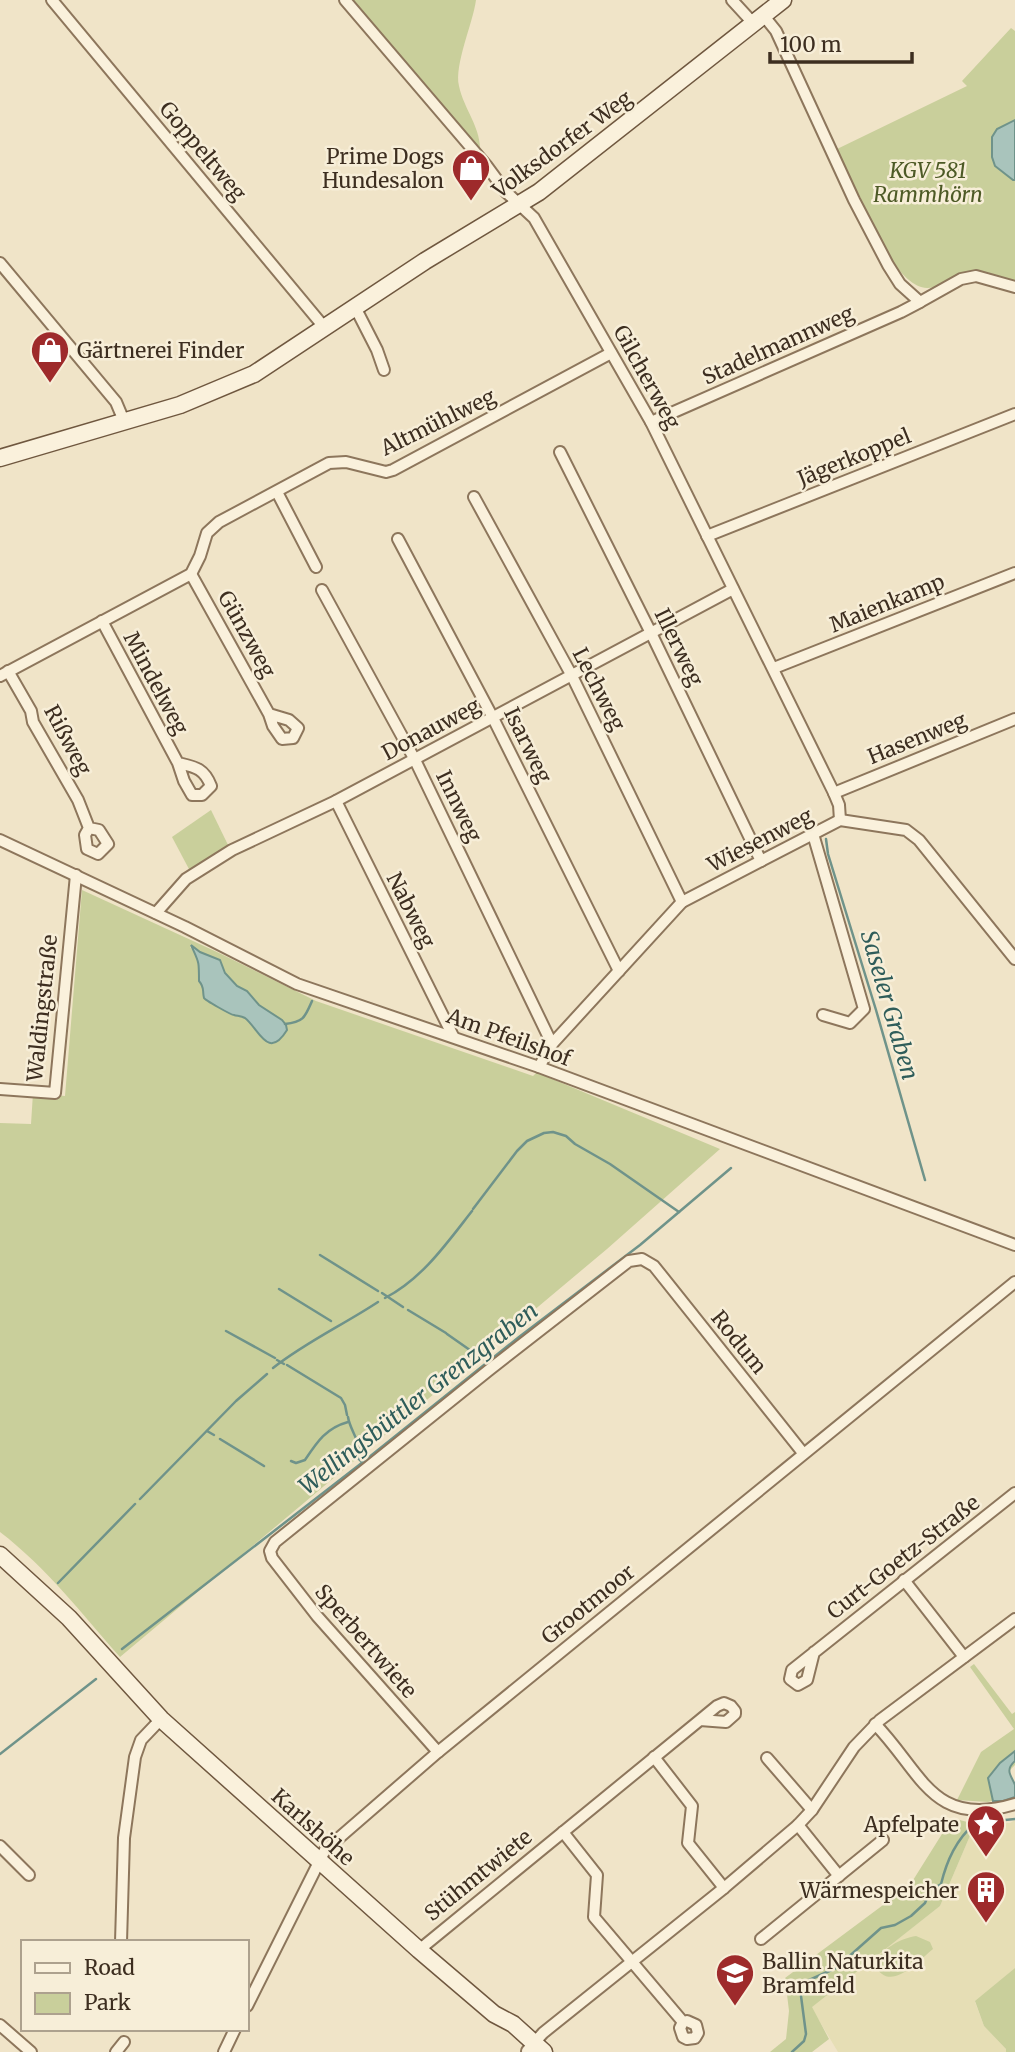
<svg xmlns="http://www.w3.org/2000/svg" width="1015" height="2052" font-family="Merriweather,serif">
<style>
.farmland{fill:#e6deb5}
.green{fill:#c9cf9b;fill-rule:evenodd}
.water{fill:#a9c4bc;stroke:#6f938a;stroke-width:2}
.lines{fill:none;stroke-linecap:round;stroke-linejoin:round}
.stream{stroke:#6f938a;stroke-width:2.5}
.street-casing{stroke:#8d765c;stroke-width:14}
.secondary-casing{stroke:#6f573f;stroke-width:19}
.street{stroke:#faf1dc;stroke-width:10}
.secondary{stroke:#faf1dc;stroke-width:16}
.labels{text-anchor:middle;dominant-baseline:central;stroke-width:5;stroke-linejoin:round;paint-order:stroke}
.street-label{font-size:21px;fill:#3d2e20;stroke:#f7eed8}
.poi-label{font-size:21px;fill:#3d2e20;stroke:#f7eed8;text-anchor:end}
.park-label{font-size:21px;font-style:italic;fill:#4d5a26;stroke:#f7eed8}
.water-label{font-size:23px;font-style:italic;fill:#2f5d5a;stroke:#f7eed8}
</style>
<rect width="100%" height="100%" fill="#f0e4c8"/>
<path class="farmland" d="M1015,1820v148l-40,34 9,24 22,23v3h-168l-27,-45 129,-101 35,-82 35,-1z"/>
<g class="green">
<path d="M349,0h127c-3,23 -22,65 -17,86 5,24 23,42 21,68z"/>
<path d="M1011,28l4,3v89l-5,2 -15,44 18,14h2v104c-11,-3 -44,-12 -53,-10 -12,3 -21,14 -34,14 -36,2 -79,-109 -93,-138l132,-64 -5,-5z"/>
<path d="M211,810l18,37 -39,24 -18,-34z"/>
<path d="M82,890l135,62 99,49 217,75 3,-3 9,3 175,73 -113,100 -487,408c-39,-44 -73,-89 -120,-125v-409l31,1 2,-31 32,3zM192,945l5,5 25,14 3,9 12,13 10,5 12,14 20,14 6,15 -5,5 -24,-8c-7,-14 -19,-16 -32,-23 -7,-3 -13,-8 -20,-12v-9l-5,-6c2,-14 1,-23 -9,-34z"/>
<path d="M974,1664l38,50 3,-2v53l-7,7 7,11v12l-27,7 -31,-2 24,-48 33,-23 -44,-62z"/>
<path d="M952,1818l23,6 -35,82 -128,101 17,32 -17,13h-42l16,-13 3,-28 -4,-33 125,-93z"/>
<path d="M916,1936l14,6 3,7c-16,13 -44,45 -58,16 4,-15 26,-27 41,-29z"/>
<path d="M1015,1968v84h-9v-3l-22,-23 -9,-25z"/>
</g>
<g class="water">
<path d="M1015,120v60h-2l-18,-14 -3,-9v-20l5,-8z"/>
<path d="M191,945l9,7 20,8 5,13 12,13 10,5 12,14 23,15 4,5 1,5c-19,31 -28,-1 -42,-12 -4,-2 -8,-2 -11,-3 -3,0 -29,-15 -30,-17 -2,-8 1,-10 -5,-17 0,-21 0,-18 -8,-36z"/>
<path d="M1015,1751v10c-11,10 -3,15 0,24 0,4 0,8 0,12l-12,4h-10l-5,-23 12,-15z"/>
</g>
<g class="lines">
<g class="stream">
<path d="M826,839l2,15 48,156 49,170"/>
<path d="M285,1024c19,-2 20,-7 27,-23"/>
<path d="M473,1209l44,-58 10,-10 17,-8 9,-1 13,4 9,8 35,20 69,48"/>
<path d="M320,1255l58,36"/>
<path d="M279,1289l52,32"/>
<path d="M382,1293l21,14"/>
<path d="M385,1298c37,-19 62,-55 87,-87"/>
<path d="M408,1310l38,23"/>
<path d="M226,1331l49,27"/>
<path d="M447,1334l40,28"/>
<path d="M277,1360l7,4"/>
<path d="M287,1365l54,33 4,7 2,10"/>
<path d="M273,1368c33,-26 70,-43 105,-66"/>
<path d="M348,1417c2,14 15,27 10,41l4,4"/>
<path d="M207,1431l7,4"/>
<path d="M220,1439l44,27"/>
<path d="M291,1461l5,2 9,-3c12,-18 21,-32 43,-38"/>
<path d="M140,1499l96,-98 31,-27"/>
<path d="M58,1583l77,-79"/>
<path d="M122,1649l241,-187 156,-125 121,-92 91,-77"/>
<path d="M0,1754l96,-75"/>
<path d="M935,1888l6,-4c6,-24 15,-44 34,-61l40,-4"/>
<path d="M801,1991v-4l6,-6 29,-13 45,-40 14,-3 16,-9 14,-13 5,-12"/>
<path d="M792,2052l12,-11 2,-7 -5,-38"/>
</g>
<g class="street-casing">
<g id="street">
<path d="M52,0l272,327"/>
<path d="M345,0l141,165 20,27 28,26 117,204 183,371 5,12 1,15"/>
<path d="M732,0l22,24"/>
<path d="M764,16l12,15 78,169 34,65 12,19 20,18 41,-23 15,-3 39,11"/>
<path d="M0,263l116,139 8,19"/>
<path d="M355,307l22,43 7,20"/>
<path d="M651,422l250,-110 19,-10"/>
<path d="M560,452l91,181 110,228"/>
<path d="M277,492l39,75"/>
<path d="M474,497l98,179 110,226"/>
<path d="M707,536l308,-122"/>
<path d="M398,539l95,179 126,253"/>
<path d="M191,574l78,140 4,12 9,13 11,-1 5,-10 -9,-8 -20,-6"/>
<path d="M322,590l93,170 137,284"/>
<path d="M102,621l76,142 6,18 8,14h10l9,-9c-7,-18 -16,-19 -33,-23"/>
<path d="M774,668l241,-95"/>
<path d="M8,671l23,40 2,11 45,78 11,28 10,2 9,14 -10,10 -11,-5 -2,-14 4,-7"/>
<path d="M0,676l191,-102 9,-18 7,-23 12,-11 110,-59 17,-1 40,10 7,-2 218,-117"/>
<path d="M834,793l181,-74"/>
<path d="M336,801l117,235"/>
<path d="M813,834l51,175 -14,14 -27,-8"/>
<path d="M0,840l185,87 112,57 242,83 476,178"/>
<path d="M156,913l30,-34 46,-29 104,-49 397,-212"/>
<path d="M539,1067l13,-23 130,-142 158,-82 66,10 13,10 96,119"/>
<path d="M0,1089l55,4 21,-218"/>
<path d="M904,1580l60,77"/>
<path d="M814,1652l-7,28 -9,5 -8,-6 2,-9 223,-177"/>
<path d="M875,1724c47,48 57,105 140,80"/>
<path d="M438,1752l-121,-136 -45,-58 -2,-7 5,-9 214,-172 140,-109 13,-2 12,7 149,187"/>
<path d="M654,1757l38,49 -4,37 36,45"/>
<path d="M767,1758l45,52"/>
<path d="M798,1825l41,51"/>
<path d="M563,1832l34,43 -3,42 89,105 -3,6 3,9 4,2 8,-1 3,-5 -2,-8 -9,-4 -4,1"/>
<path d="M0,1846l29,29"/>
<path d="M761,1939l122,-99"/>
<path d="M121,1942l3,-104 11,-81 6,-17 20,-21"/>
<path d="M419,1950l281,-230 26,2 9,-8v-3l-4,-5 -7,-3 -7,3 -17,14"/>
<path d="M247,2006l78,-156 113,-98 577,-470"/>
<path d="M0,2025l31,27"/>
<path d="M527,2051l16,-18 181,-145 74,-63 14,-15 42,-63 26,-27 135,-101"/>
<path d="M116,2052l8,-10"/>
<path d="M224,2052l11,-23"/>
</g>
</g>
<g class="secondary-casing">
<g id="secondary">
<path d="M0,458l180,-53 74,-31 171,-113 114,-69 244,-192"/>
<path d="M0,1555l69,63 92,101 258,231 75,64 19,10 31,28"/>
</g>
</g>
<use href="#street" class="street"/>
<use href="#secondary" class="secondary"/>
</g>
<defs>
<g id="shop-pin" transform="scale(2.0125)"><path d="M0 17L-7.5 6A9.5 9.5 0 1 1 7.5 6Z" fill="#9e2a2b" stroke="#f7eed8"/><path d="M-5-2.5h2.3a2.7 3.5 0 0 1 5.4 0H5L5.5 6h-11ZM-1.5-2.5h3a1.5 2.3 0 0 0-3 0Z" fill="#fff"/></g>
<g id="sight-pin" transform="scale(2.0125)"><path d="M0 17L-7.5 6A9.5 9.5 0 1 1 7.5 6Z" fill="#9e2a2b" stroke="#f7eed8"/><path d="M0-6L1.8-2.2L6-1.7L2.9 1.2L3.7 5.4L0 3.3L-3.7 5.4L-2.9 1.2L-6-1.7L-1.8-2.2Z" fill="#fff"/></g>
<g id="building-pin" transform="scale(2.0125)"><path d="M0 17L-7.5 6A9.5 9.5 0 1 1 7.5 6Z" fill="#9e2a2b" stroke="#f7eed8"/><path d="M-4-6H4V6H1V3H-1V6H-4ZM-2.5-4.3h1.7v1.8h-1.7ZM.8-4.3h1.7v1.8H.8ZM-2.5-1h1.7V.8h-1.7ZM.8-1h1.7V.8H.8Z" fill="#fff"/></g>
<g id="school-pin" transform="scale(2.0125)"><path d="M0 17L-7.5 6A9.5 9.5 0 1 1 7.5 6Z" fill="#9e2a2b" stroke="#f7eed8"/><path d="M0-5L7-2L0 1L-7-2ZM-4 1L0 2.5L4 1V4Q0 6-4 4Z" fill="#fff"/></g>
</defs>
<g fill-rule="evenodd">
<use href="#shop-pin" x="471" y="168"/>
<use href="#shop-pin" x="50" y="350"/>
<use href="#sight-pin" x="986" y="1824"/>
<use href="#building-pin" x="986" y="1890"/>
<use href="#school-pin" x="735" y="1973"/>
</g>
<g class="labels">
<g class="street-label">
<text transform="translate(562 144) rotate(-36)">Volksdorfer Weg</text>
<text transform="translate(203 151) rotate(50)">Goppeltweg</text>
<text transform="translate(778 345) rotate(-24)">Stadelmannweg</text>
<text transform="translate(647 377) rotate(61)">Gilcherweg</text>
<text transform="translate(438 422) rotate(-26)">Altmühlweg</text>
<text transform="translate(854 457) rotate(-22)">Jägerkoppel</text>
<text transform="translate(887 603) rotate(-22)">Maienkamp</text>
<text transform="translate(247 634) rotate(61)">Günzweg</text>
<text transform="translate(679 647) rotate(64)">Illerweg</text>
<text transform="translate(156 683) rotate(62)">Mindelweg</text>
<text transform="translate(599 689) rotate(63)">Lechweg</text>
<text transform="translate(431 729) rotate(-28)">Donauweg</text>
<text transform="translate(917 738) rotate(-22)">Hasenweg</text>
<text transform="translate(68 740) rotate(62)">Rißweg</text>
<text transform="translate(528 745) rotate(64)">Isarweg</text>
<text transform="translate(459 806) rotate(64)">Innweg</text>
<text transform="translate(760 840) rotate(-27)">Wiesenweg</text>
<text transform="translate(411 910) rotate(63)">Nabweg</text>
<text transform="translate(42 1008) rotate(-84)">Waldingstraße</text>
<text transform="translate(509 1037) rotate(20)">Am Pfeilshof</text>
<text transform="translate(739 1342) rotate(51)">Rodum</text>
<text transform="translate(903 1557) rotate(-38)">Curt-Goetz-Straße</text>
<text transform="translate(588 1604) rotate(-39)">Grootmoor</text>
<text transform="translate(366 1641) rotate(49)">Sperbertwiete</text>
<text transform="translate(313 1827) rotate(42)">Karlshöhe</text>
<text transform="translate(478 1875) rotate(-39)">Stühmtwiete</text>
</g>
<g class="poi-label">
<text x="444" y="156">Prime Dogs<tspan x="444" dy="24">Hundesalon</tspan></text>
<text x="77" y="350" text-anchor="start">Gärtnerei Finder</text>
<text x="959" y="1824">Apfelpate</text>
<text x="959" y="1890">Wärmespeicher</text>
<text x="762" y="1961" text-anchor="start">Ballin Naturkita<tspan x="762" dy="24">Bramfeld</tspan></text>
</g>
<g class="park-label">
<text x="928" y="170">KGV 581<tspan x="928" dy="24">Rammhörn</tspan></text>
</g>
<g class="water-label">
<text transform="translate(890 1005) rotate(74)">Saseler Graben</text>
<text transform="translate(418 1398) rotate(-38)">Wellingsbüttler Grenzgraben</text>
</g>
</g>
<rect x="21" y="1940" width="228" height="91" fill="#f7eed8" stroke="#ada18e" stroke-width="2"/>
<rect x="35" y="1963" width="35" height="10" fill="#faf1dc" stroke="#ada18e" stroke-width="2"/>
<text x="84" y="1975" font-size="21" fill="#3d2e20">Road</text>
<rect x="35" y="1993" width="35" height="21" fill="#c9cf9b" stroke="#ada18e" stroke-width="2"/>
<text x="84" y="2010" font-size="21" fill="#3d2e20">Park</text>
<path d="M770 52v10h142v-10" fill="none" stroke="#3d2e20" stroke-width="3.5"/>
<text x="780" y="52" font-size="21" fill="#3d2e20" stroke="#f7eed8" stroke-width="5" paint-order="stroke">100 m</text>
</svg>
